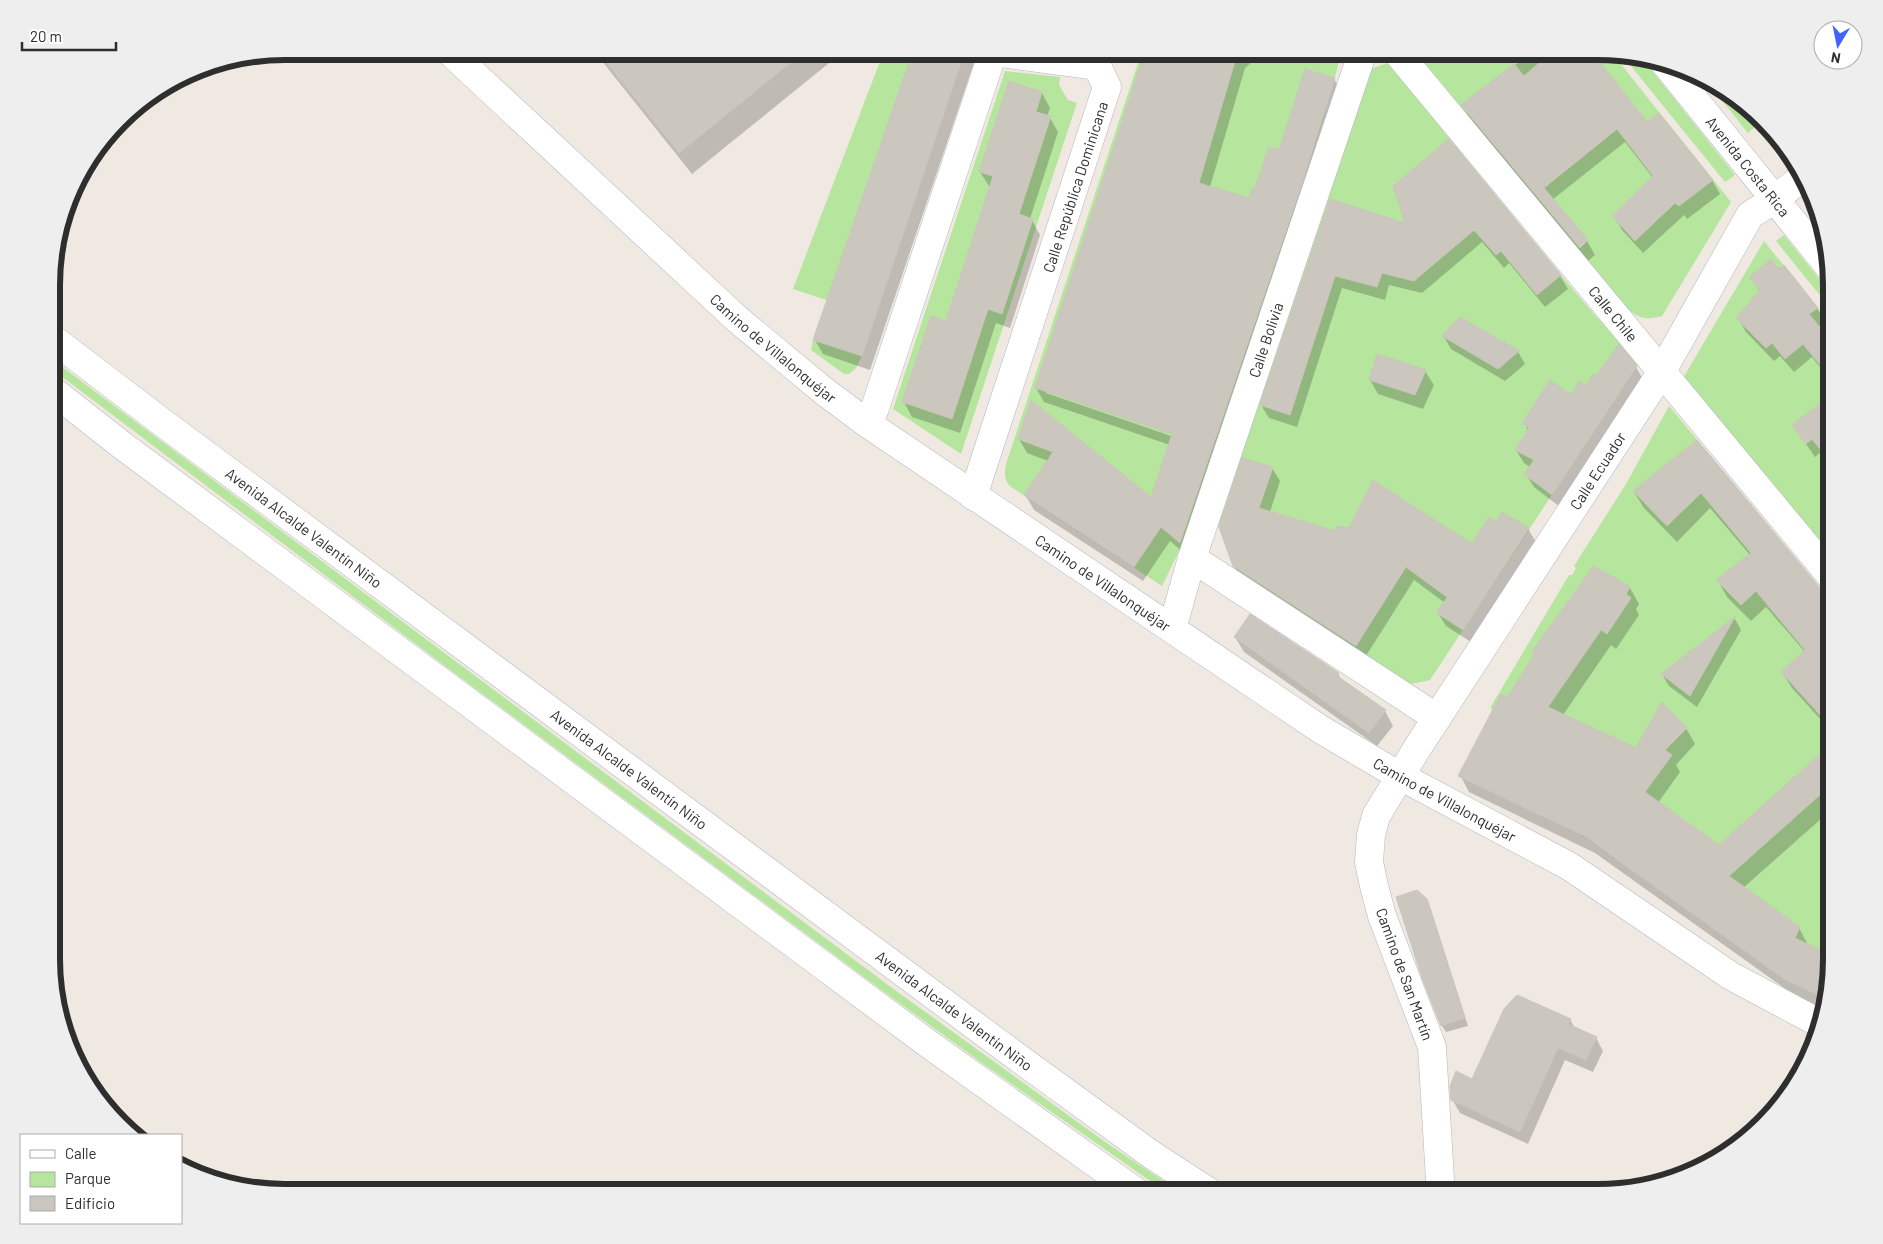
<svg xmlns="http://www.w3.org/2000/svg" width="1883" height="1244" font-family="Barlow,sans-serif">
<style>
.green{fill:#b6e59e}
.shadow{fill:#0003;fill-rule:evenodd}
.building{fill:#cbc7bf;stroke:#cbc5ba}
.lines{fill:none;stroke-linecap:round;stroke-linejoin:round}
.minor-casing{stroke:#b4b7c1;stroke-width:29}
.tertiary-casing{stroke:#b4b7c1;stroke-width:29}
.minor{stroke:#fff;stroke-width:28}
.tertiary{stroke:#fff;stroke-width:28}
.labels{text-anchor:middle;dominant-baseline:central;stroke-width:5;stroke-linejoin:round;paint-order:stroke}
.street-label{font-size:15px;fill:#2e2e2e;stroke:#fff}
.rim{fill:none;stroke:#2e2e2e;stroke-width:6}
</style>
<rect width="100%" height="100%" fill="#efe9e1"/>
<g class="green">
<path d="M884,51h81l-90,265 -82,-27z"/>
<path d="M1142,51h200l-19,69 -71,221 -70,204 -20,41 -151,-99c-12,-11 -3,-28 1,-41z"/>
<path d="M1415,51h183l14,2 119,149 -69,114c-18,4 -21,3 -36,-8z"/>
<path d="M1622,55l20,3 93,117 -10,7z"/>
<path d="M1388,63l192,235 58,66 -208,316 -19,4 -178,-117 -15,-42 152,-456z"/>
<path d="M1005,71l55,6 -1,8 9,15 9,3 -116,351 -68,-45z"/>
<path d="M1705,79l23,12 28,35 -8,7z"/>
<path d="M1784,235l47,59v15l-55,-68z"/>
<path d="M1764,241l67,83v231l-148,-177z"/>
<path d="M813,340l49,16 -6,12 -7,6h-5l-33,-24z"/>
<path d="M53,360l835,625 220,159 72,48h-14l-177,-124 -106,-77 -430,-319 -400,-302z"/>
<path d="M1669,406l162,195v373l-5,25 -38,-18 -12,-8 24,-46 -71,-51 -39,35 -106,-74 -77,-39 -14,-88 -3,-2 79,-133h3l4,-7 -2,-2 52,-82z"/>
</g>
<g class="shadow">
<path d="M594,51h250l-152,123z"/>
<path d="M914,51h64l-108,319 -47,-16 -8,-14z"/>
<path d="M1141,51h102l7,13 -5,4 -35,119 50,35 74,-143 8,14 -153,464 -19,-16 -27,40 -109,-71 -8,-14 22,-35 -21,-8 -8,-14 12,-37 120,97 19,-54 -126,-43 -8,-14 110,-336zM1046,390l132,45 -1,3 -131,-45z"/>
<path d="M1251,51h10l-2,3z"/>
<path d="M1509,51h79l59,73 65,56 8,14 -33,25 -3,-4 -41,38 -21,-23 -8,-14 39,-38 -28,-36 -73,58 35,41 8,14 -7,6 -118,-142 -7,-14 55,-42z"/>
<path d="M1042,93l8,15 -3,9 3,1 8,14 -28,87 2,1 8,15 -30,93 -14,-5 -36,110 -48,-16 -8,-15 43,-80 44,-135 -2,-1 -9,-14z"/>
<path d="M1394,187l166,89 8,13 -23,18 -36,-44 -5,5 -22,-26 -60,51 -33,-8 -4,15 -43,-12 -45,139 -28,-9 -8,-13 69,-204 77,24z"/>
<path d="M1751,277l66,31 8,14 -7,5 13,16v38l-19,-24 -18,15 -14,-16 -6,5 -28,-29 -8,-14 22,-26z"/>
<path d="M1444,337l74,15 7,12 -20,17 -54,-32z"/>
<path d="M1636,367l8,14 -84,126 -26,-20 -8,-13 4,-7 -6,-4 -8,-13 13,-18 -5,-9 63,-36 10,-10z"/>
<path d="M1425,371l9,14 -11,24 -45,-15 -8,-14z"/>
<path d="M1831,396v69l-10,-13 -6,5 -22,-32z"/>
<path d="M1697,441l121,146 8,5h5v139l-39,-43 -10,-16 23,-20 -39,-45 -15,14 -24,-24 -9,-16 32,-26 -40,-47 -33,34 -33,-34 -10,-16z"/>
<path d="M1272,468l8,13 -10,31 66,20 136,14 24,-22 32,5 8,13 -65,100 -25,-16 -8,-13 7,-10 -31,-23 -50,79 -122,-79 -8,-14z"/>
<path d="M1594,567l36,21 9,16 -3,5 3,6 -23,34 -5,-4 -48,70 73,34 50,-21 9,16 -19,21 4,7 -22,31 61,43 112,-100v64l-88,78 56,40 9,17 23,11v18l-7,35 -30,-14 -199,-142 -126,-61 -9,-17 47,-77z"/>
<path d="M1735,619l6,11 -44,77 -28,-21 -7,-12z"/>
<path d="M1235,637l103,37 4,7 43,30 8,15 -16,20 -133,-94z"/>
<path d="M1426,899l4,8 38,119 -22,6 -4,-6z"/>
<path d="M1570,1020l5,8 21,10 7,13 -10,21 -28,-12 -37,84 -68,-31 -8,-14 21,-19z"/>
</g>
<g class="building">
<path d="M597,51h208l-126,102z"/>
<path d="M913,51h52l-103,305 -49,-16z"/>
<path d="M1145,51h93l-39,132 50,15 3,-10h3l14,-41 10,3 26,-81 30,9 -33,106 -122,359 -19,-16 -27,40 -110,-72 29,-43 -35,-13 13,-39 120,97 21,-63 -137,-46z"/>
<path d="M1553,51h38l56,71 12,-9 54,67 -34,26 -4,-3 -40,38 -23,-25 41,-40 -36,-47 -73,59 44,52 -8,8 -119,-143 53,-41 10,12z"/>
<path d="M1009,81l33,11 -6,20 15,4 -32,98 14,5 -31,95 -14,-5 -36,110 -50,-17 29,-86 15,5 47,-145 -14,-4z"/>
<path d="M1449,139l112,136 -24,20 -36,-44 -5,4 -22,-25 -60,51 -32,-8 -5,14 -42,-11 -45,139 -30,-10 70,-206 75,24 -12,-37z"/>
<path d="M1771,259l8,10 5,-4 34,43 -9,6 22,27v37l-28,-34 -18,15 -13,-16 -6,5 -30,-30 24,-28 -11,-13z"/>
<path d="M1460,317l59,34 -21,18 -56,-33z"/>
<path d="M1619,344l18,22 -85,129 -28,-21 10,-14 -19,-10 14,-22 -7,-5 28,-43 21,15 8,-14 7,5 7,-12 3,2z"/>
<path d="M1377,354l49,16 -11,25 -46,-15z"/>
<path d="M1831,395v68l-19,-24 -6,5 -14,-19z"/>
<path d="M1697,440l134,161v126l-50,-55 24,-22 -49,-59 -15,14 -25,-25 35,-27 -50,-60 -34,33 -34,-35z"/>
<path d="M1242,458l31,9 -14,41 76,23 2,-5 12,2 24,-48 99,64 17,-27 7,5 6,-10 27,16 -66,102 -26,-17 10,-16 -41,-30 -50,79 -123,-80 -14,-39z"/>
<path d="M1594,566l36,21 -4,7 5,4 -24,36 -6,-4 -53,77 88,41 26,-46 25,26 -22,22 7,5 -27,37 74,53 112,-101v41l-102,91 71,51 -5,11 36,17v19l-5,25 -42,-20 -200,-143 -126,-60 43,-82 6,3 28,-43 -3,-3z"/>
<path d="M1250,614l89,59 -2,3 49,34 -17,23 -135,-96z"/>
<path d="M1735,617l-45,79 -29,-22z"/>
<path d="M1417,890l10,9 38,119 -24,8 -19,-48 -26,-81z"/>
<path d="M1517,995l54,24 -3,5 29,13 -11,23 -28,-12 -38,84 -69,-32 -1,-14 6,-15 16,8 32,-70z"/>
</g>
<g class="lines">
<g class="minor-casing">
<g id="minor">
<path id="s1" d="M449,51l288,268 88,73 43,32 452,305 80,47 169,90 162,110 90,48"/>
<path id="s2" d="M1396,51l435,525"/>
<path id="s3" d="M1664,62l167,207"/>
<path d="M868,424l7,-16 118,-356 104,14 10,21 -134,409"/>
<path d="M1192,558l245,160"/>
<path id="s4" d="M1172,629l20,-71 171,-507"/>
<path id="s5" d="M1440,1180l-8,-133 -50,-131 -8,-30 -5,-24 2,-27 5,-19 40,-66 245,-377 89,-158 25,-16 28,-22"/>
</g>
</g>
<g class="tertiary-casing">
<g id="tertiary">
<path id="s6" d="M53,339l110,84 850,631 139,101 57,37"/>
<path d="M53,391l70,55 807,599 206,147"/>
</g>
</g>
<use href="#minor" class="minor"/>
<use href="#tertiary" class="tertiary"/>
</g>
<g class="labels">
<g class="street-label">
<text stroke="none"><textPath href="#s3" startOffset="134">Avenida Costa Rica</textPath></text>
<text transform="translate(1075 187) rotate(-72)">Calle República Dominicana</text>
<text stroke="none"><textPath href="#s2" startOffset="341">Calle Chile</textPath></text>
<text stroke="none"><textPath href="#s4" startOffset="304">Calle Bolivia</textPath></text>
<text stroke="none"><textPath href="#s1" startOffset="440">Camino de Villalonquéjar</textPath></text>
<text stroke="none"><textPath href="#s5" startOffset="786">Calle Ecuador</textPath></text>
<text stroke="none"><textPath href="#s6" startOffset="314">Avenida Alcalde Valentín Niño</textPath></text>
<text stroke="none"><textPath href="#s1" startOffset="845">Camino de Villalonquéjar</textPath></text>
<text stroke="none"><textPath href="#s6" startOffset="719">Avenida Alcalde Valentín Niño</textPath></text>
<text stroke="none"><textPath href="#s1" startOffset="1250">Camino de Villalonquéjar</textPath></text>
<text transform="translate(1405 974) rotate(70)">Camino de San Martín</text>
<text stroke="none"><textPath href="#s6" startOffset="1124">Avenida Alcalde Valentín Niño</textPath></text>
</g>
</g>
<path d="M0 0H1883V1244H0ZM285 60H1598A225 225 0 0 1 1823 285V959A225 225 0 0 1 1598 1184H285A225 225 0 0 1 60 959V285A225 225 0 0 1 285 60Z" fill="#eee" fill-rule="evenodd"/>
<path class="rim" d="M285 60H1598A225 225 0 0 1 1823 285V959A225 225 0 0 1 1598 1184H285A225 225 0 0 1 60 959V285A225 225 0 0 1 285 60Z"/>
<rect x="20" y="1134" width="162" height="90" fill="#ffffff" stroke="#ababab"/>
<rect x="30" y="1150" width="25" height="8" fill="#ffffff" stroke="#ababab"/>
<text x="65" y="1159" font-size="15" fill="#2e2e2e">Calle</text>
<rect x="30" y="1172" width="25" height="15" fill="#b6e59e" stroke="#ababab"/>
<text x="65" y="1184" font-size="15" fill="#2e2e2e">Parque</text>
<rect x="30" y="1196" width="25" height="15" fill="#cbc7bf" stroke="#ababab"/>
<text x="65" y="1209" font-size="15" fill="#2e2e2e">Edificio</text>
<g transform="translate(1838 45) rotate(190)"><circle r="24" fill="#ffffff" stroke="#ababab"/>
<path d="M0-4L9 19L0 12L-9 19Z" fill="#4264fb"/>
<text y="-8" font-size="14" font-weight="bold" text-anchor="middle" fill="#2e2e2e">N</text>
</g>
<path d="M22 42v8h94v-8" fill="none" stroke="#2e2e2e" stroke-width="2.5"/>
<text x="30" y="42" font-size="15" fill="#2e2e2e" stroke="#ffffff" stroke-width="4" paint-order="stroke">20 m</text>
</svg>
